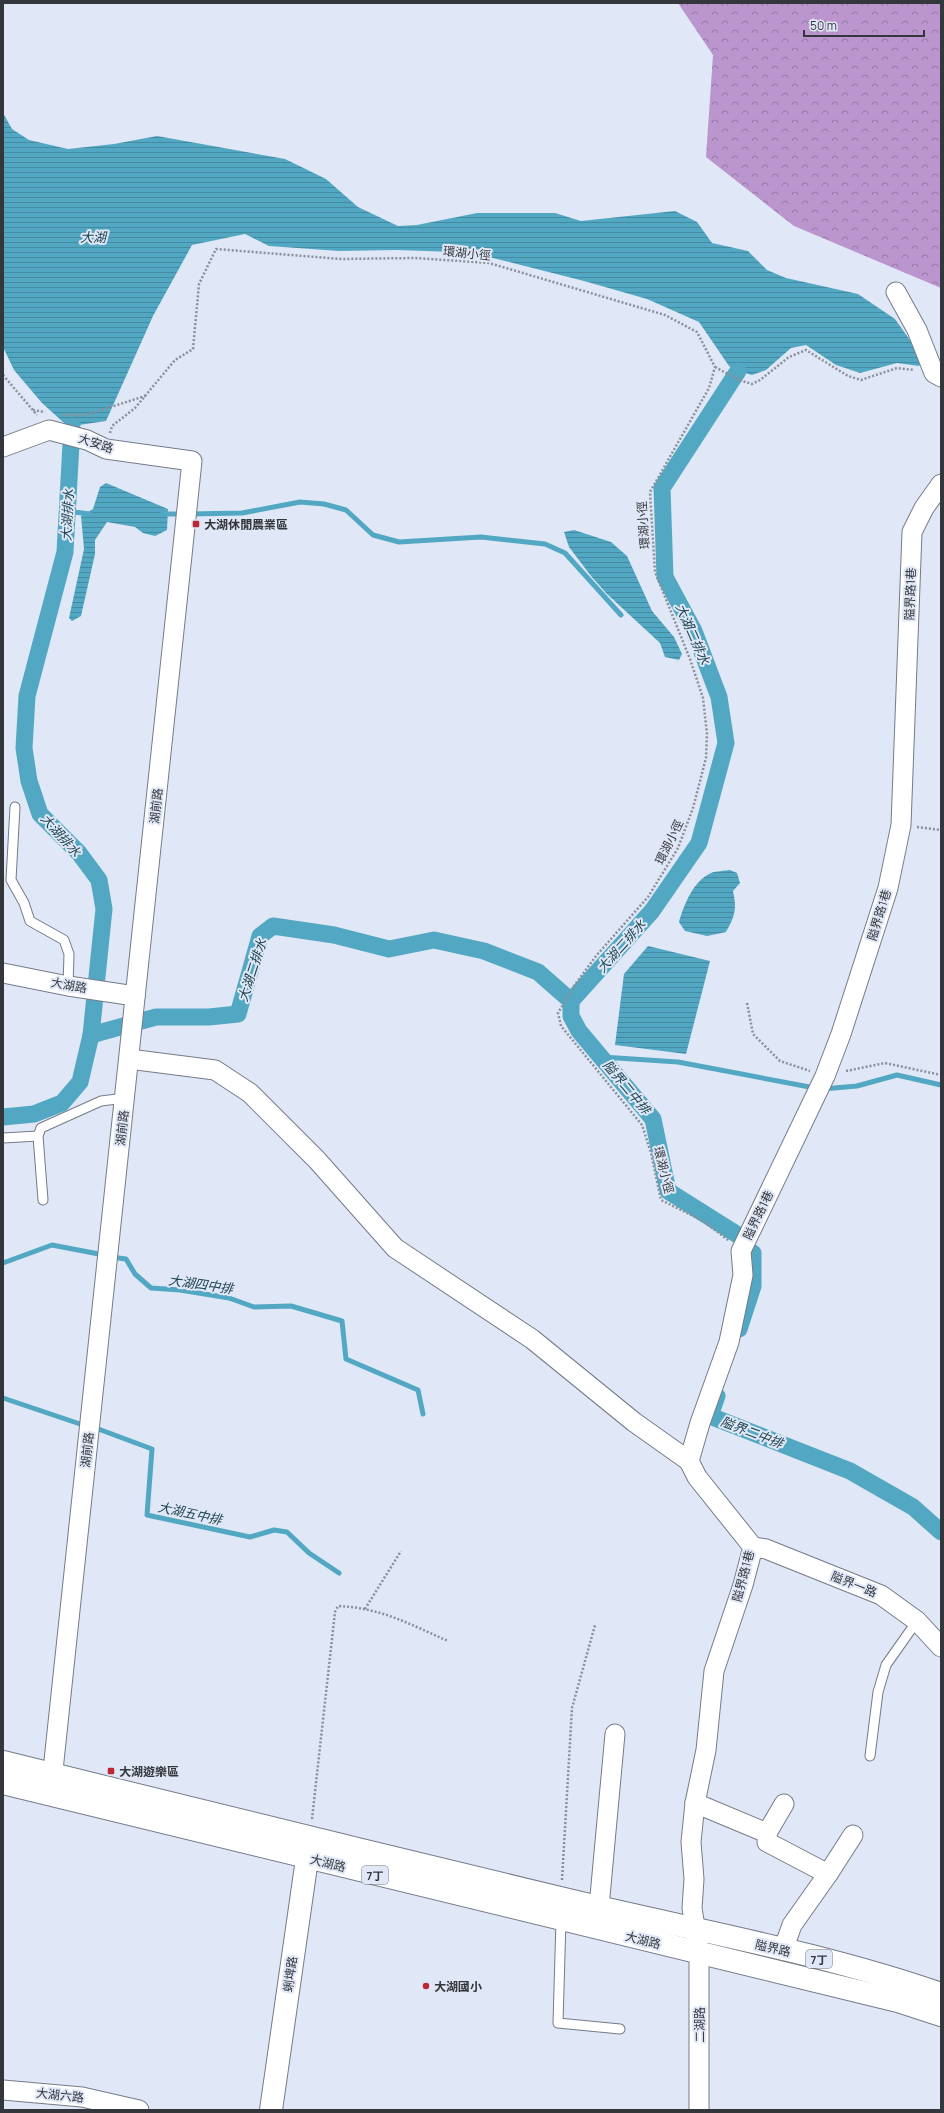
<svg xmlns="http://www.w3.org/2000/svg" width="944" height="2113" font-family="Manrope,'Noto Sans TC',sans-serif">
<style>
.forest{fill:url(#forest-crowns)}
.water{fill:url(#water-rules)}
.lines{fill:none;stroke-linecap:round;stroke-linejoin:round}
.stream{stroke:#52a8c3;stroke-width:5}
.canal{stroke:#52a8c3;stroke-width:17}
.service-casing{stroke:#757b88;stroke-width:11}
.minor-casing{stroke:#757b88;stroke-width:21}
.tertiary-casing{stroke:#757b88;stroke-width:24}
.primary-casing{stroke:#757b88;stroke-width:24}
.path{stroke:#8a8f99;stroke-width:2.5;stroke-dasharray:2 2;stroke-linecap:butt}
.service{stroke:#fff;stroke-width:9}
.minor{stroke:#fff;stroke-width:19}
.tertiary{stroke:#fff;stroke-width:22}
.primary{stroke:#fff;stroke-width:22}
.poi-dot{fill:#ba2933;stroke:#e0e7f6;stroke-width:1.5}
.labels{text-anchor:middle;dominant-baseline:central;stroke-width:4;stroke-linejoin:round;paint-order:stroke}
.shield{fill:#e0e7f6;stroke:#676b73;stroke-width:1}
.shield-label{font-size:11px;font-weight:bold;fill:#33363b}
.street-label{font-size:12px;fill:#33363b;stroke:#e0e7f6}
.poi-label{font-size:12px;font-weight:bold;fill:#33363b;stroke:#e0e7f6;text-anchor:start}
.water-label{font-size:13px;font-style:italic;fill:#1c434f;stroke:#e0e7f6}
</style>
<defs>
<pattern id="forest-crowns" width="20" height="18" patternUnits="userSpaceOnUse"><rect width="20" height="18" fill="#ba95ce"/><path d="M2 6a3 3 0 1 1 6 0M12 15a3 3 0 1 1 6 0" fill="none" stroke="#987aa8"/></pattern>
<pattern id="water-rules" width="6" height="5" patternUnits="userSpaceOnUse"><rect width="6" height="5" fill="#52a8c3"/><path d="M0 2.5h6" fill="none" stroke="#458aa0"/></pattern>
</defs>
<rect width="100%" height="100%" fill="#e0e7f6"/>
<path class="forest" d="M678,3h263v285l-147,-62 -88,-69 7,-102z"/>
<g class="water">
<path d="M3,113l9,16 17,11 39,9 46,-5 43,-8 128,23 41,20 32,28 40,19 19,-1 60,-12h78l26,8 94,-10 22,11 15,21 36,8 19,19 19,8 72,16 37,25 29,41 -5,6 -22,-3 -37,10 -24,-8 -30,-20 -15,3 -25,22 -14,5 -14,-4 -9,-5 -30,-44 -52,-23 -63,-18 -103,-26 -27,-3 -57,-2 -58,1 -70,-5 -24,-12 -53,11 -39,71 -47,105 -34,5 -9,-4 -21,-19 -28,-33 -11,-23z"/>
<path d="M106,483l62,26 -1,21 -12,6 -12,-3 -8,-6 -28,-5 -12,18v14l-14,62 -9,5 -3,-3 15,-69 -3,-33 12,-7 7,-22z"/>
<path d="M574,530l37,12 16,14 25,55 22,26 8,17 -3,6 -14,-3 -5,-14 -53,-49 -16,-18 -22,-29 -5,-15z"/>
<path d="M730,870l7,3 3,10 -7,8c4,18 2,25 -7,41l-19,4 -22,-5 -6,-9c5,-17 14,-41 32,-49 5,-2 13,-2 19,-3z"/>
<path d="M648,946l62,15 -24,93 -71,-9 9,-71z"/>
</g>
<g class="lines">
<g class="stream">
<path d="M66,511l24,3"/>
<path d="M162,514h20"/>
<path d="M190,514l52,-1 58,-11 24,2 22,6 27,25 26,7 82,-5 64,7 20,9 56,62"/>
<path d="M602,1057l76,5 137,26"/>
<path d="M823,1089l34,-3 40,-11 44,10"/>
<path d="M111,1257l15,2 9,15 16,14 29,2 49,8 25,9 37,-1 51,15 4,38 72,31 5,24"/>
<path d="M3,1263l49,-18 52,10"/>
<path d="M3,1398l83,28"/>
<path d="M93,1427l59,22 -5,66 103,22 24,-7 13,2 22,21 30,20"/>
</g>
<g class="canal">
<path d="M571,1001l81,-90 47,-68 27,-100 -7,-46 -25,-66 -29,-54 -3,-89 76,-117"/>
<path d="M571,1001v15l8,15 74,88 15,72 73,46"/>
<path d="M91,1035l65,-18h53l29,-3 22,-78 13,-10 61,9 55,14 45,-9 50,11 54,21 33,29"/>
<path d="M3,1117l31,-3 28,-11 18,-21 11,-47 13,-126 -5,-29 -20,-27 -39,-39 -11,-33 -5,-33 3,-52 38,-144 7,-126"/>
<path d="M739,1329l14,-43v-33"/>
<path d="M717,1396l-7,20 140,55 63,36 28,25"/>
</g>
<g class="service-casing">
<g id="service">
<path d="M15,807l-4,73 13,23 6,18 34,19 5,14 -1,32"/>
<path d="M3,1138l35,-2"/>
<path d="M43,1200l-5,-64 3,-8 60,-27 24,-3"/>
<path d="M870,1756l8,-64 8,-27 31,-44"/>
<path d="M561,1920l-3,103 62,6"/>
</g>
</g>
<g class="minor-casing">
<g id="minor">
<path d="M896,292l21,38 17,43 7,4"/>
<path d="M3,447l46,-17 38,10 19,9 86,12 -141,1328"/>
<path d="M3,973l65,13 67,10"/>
<path d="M129,1059l86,11 35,23 67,67 78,88 137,91 102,83 55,39"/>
<path d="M753,1547l13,2 115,46 36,26 24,26"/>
<path d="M695,1803l72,30v9l61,32"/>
<path d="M767,1833l17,-29"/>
<path d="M599,1907l16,-173"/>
<path d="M783,1950l9,-25 36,-51 25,-39"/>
<path d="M3,2090l79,7 57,13"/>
<path d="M699,2110v-157l-7,-45 2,-29 -3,-37 4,-39 11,-53 8,-79 29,-86 10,-38 -56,-70 -8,-16 11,-38 29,-81 14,-67 -2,-24 84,-175 16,-42 47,-146 13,-63 11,-293 12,-24 17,-24"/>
</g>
</g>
<g class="tertiary-casing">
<path id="tertiary" d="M271,2110l39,-272"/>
</g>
<g class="primary-casing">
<g id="primary">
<path d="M3,1762c186,45 371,92 557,136 127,31 257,53 381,96"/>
<path d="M3,1783l895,218 43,14"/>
</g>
</g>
<g class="path">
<path d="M715,367l24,13 13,4 8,-4 29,-23 17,-7 42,26 13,4 36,-12 17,2"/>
<path d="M3,375l34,40"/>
<path d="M33,410l12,2"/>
<path d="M63,415h23l59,-19"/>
<path d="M110,433l2,-7 23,-18 40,-48 18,-11 6,-65 17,-35 125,10 74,-1 74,5 176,52 32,17 18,35 -6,21 -59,104 5,80 35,87 13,39 4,36 -1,24 -13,50 -15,40 -30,49 -52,59 -22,30 -16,27 3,13 81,99 9,28 10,47 42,21 25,19"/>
<path d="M917,827l24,3"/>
<path d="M747,1003l6,31 27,27 30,10"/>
<path d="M846,1071l39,-8 56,12"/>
<path d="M365,1609l36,-58"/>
<path d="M312,1819l23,-207 3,-6c44,2 71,18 110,35"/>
<path d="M562,1880l10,-172 23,-83"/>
</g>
<use href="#service" class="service"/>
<use href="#minor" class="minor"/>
<use href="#tertiary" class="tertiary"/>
<use href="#primary" class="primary"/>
</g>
<g class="poi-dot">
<rect x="192" y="520" width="8" height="8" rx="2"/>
<rect x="107" y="1767" width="8" height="8" rx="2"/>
<circle cx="426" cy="1986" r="4"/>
</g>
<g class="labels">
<g class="shield">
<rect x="362" y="1866" width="26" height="18" rx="3"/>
<rect x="806" y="1950" width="26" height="18" rx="3"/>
</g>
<g class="shield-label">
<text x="375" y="1875">7丁</text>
<text x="819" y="1959">7丁</text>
</g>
<g class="street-label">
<text transform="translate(467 253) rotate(6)">環湖小徑</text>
<text transform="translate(96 443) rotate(18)">大安路</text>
<text transform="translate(643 525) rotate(-94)">環湖小徑</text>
<text transform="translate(910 594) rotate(-88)">隘界路1巷</text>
<text transform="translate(156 806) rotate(-84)">湖前路</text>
<text transform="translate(669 842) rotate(-64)">環湖小徑</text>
<text transform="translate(879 915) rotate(-73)">隘界路1巷</text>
<text transform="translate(69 985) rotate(10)">大湖路</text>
<text transform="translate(122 1128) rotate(-84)">湖前路</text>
<text transform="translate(664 1170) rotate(76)">環湖小徑</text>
<text transform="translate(758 1215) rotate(-64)">隘界路1巷</text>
<text transform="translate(87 1450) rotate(-84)">湖前路</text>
<text transform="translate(743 1576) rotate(-75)">隘界路1巷</text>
<text transform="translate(854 1584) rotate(22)">隘界一路</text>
<text transform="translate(328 1863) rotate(14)">大湖路</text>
<text transform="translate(643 1940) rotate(14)">大湖路</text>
<text transform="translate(773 1948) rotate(13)">隘界路</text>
<text transform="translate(290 1974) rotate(-82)">蜊埤路</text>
<text transform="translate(699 2025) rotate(-90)">二湖路</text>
<text transform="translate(60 2095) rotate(6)">大湖六路</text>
</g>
<g class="poi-label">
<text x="204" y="524">大湖休閒農業區</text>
<text x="119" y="1771">大湖遊樂區</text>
<text x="434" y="1986">大湖國小</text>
</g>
<g class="water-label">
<text x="93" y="237">大湖</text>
<text transform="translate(67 515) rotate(-87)">大湖排水</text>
<text transform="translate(693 634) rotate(66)">大湖二排水</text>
<text transform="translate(61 835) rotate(48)">大湖排水</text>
<text transform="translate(621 946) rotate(-48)">大湖二排水</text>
<text transform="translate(252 970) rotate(-72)">大湖二排水</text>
<text transform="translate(627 1087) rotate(50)">隘界二中排</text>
<text transform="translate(201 1284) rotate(8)">大湖四中排</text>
<text transform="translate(752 1432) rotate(21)">隘界二中排</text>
<text transform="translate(190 1513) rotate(12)">大湖五中排</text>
</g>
</g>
<rect width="944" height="2113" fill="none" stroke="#33363b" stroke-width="8"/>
<path d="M804 30v6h120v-6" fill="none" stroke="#33363b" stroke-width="2"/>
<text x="810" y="30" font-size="12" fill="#33363b" stroke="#e0e7f6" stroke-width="3" paint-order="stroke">50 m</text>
</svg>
